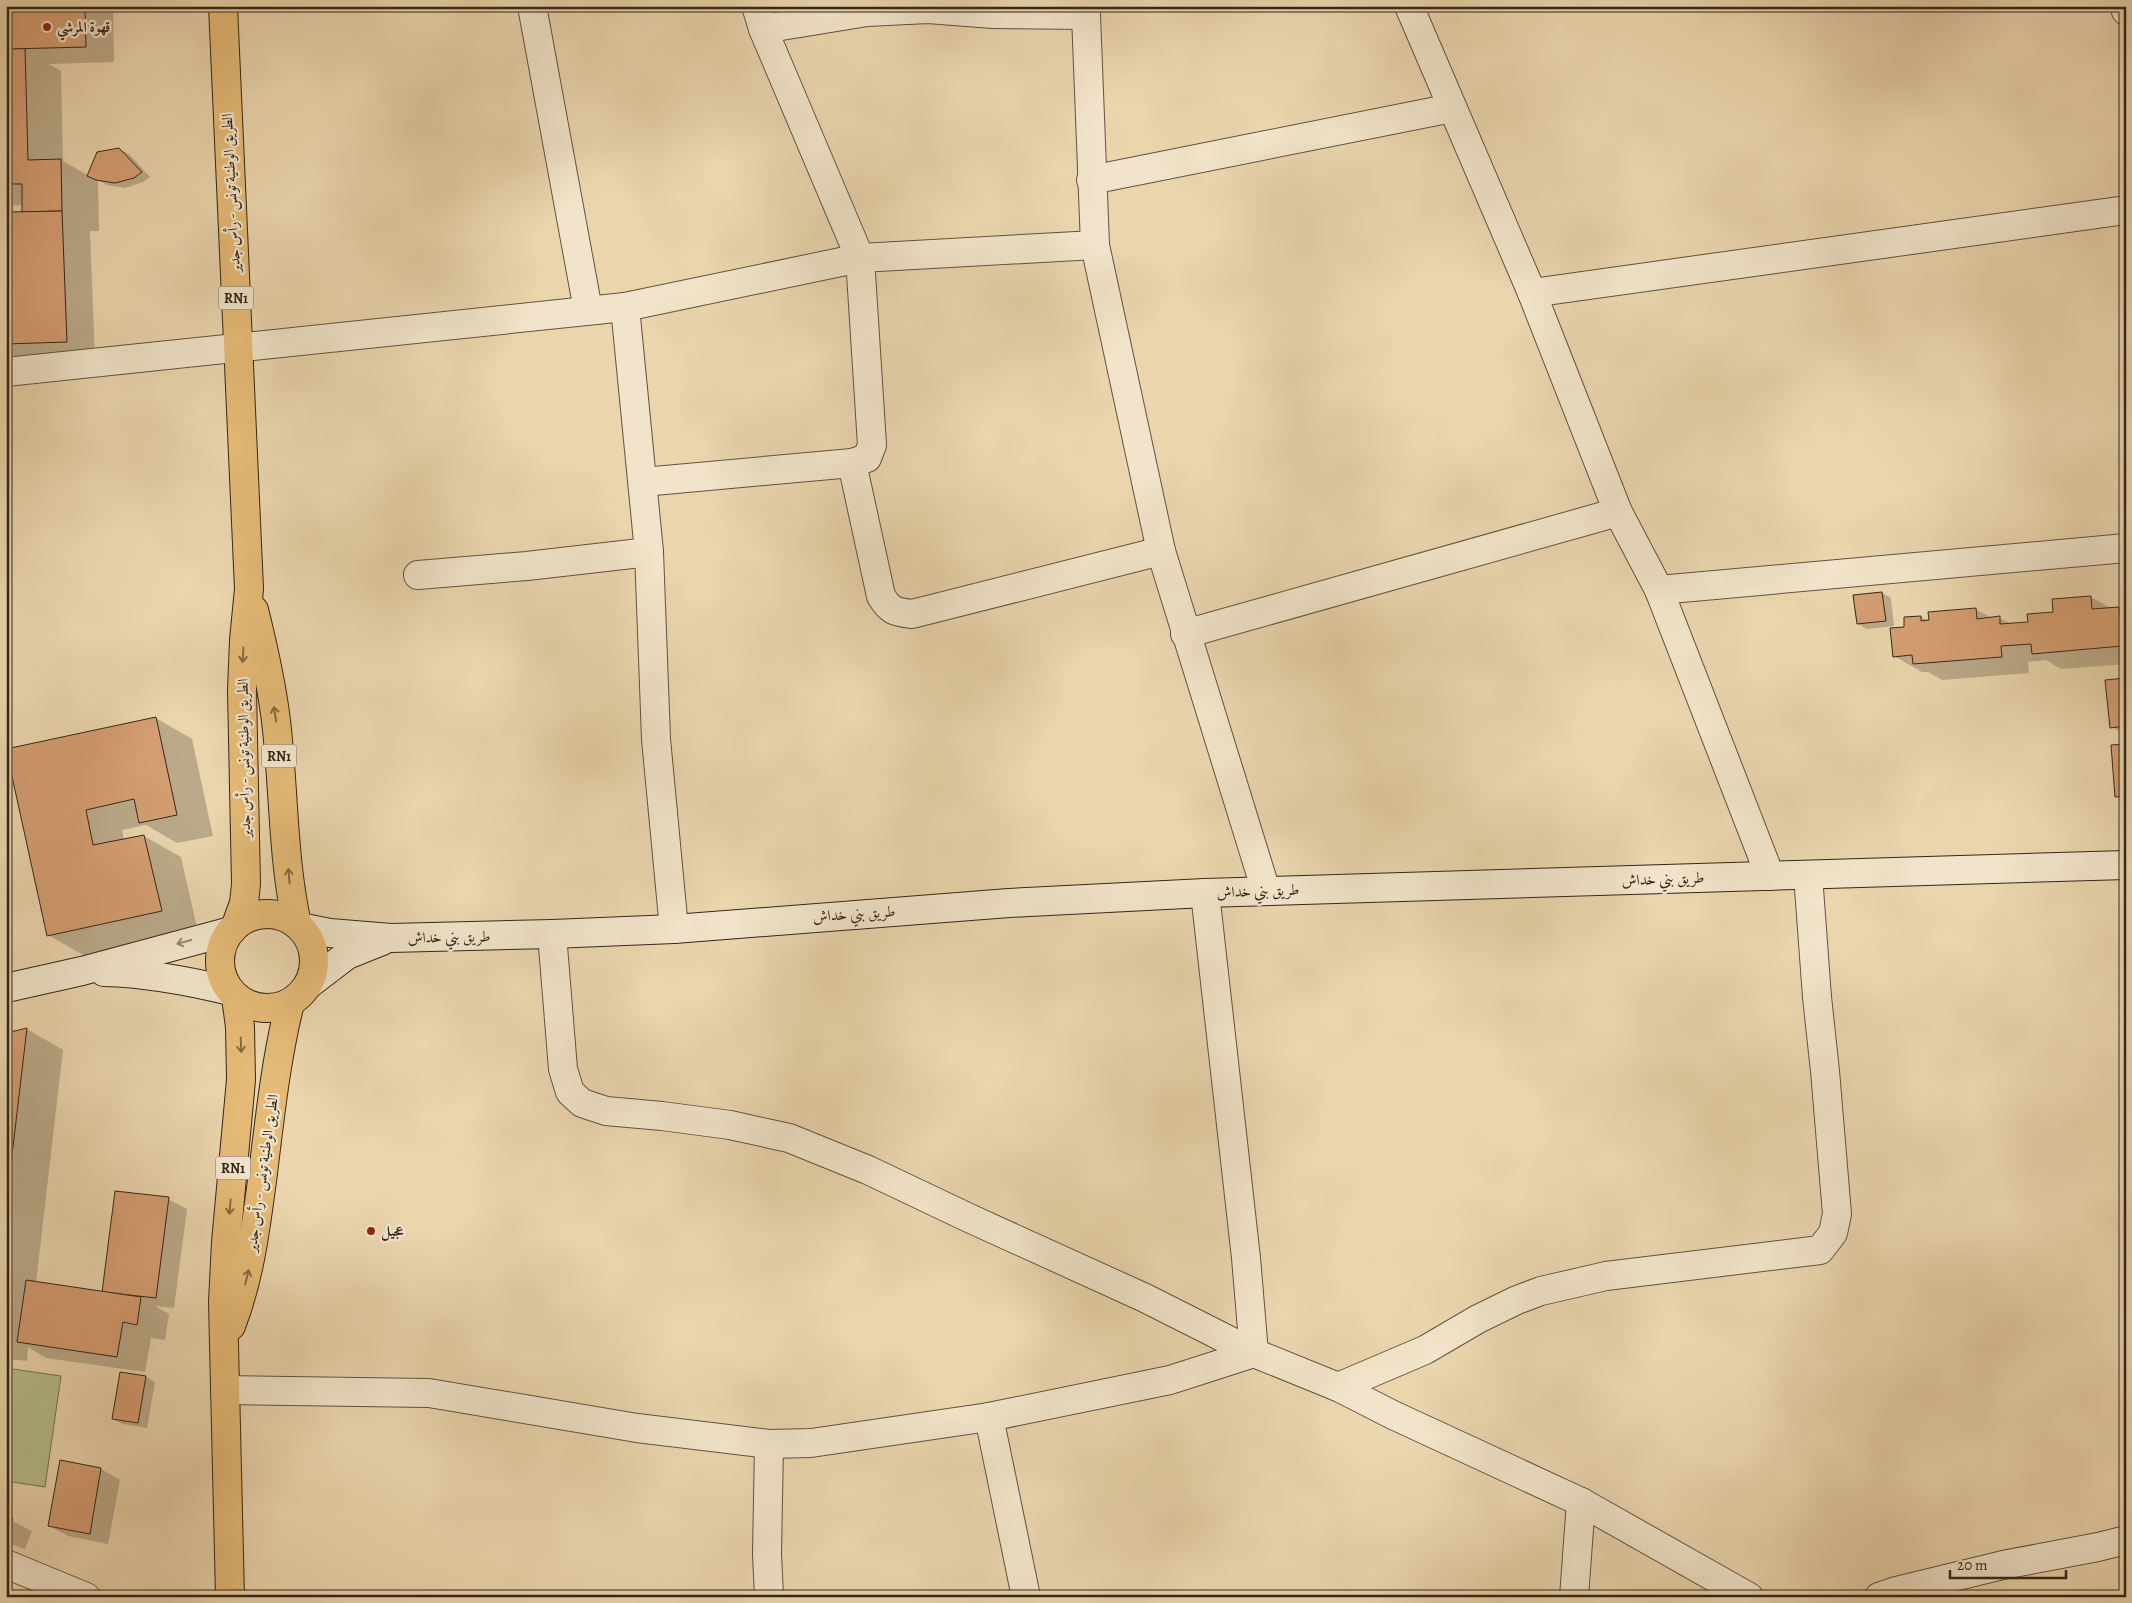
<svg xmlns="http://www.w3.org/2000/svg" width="2132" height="1603" font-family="Alegreya,Amiri,serif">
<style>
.green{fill:#b6bd8a;stroke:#757252}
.shadow{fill:#0003}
.building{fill:#d59e73;stroke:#34261b}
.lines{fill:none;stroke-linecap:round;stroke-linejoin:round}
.minor-casing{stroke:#625240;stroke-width:30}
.secondary-casing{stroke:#34261b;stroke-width:30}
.primary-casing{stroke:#34261b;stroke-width:30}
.minor{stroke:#f1e4ca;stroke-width:28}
.secondary{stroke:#f1e4ca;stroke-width:28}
.primary{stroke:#e5ba76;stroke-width:28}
.oneway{stroke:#846944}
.oneway2{stroke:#928572}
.poi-dot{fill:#8f2418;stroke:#f1e4ca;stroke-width:2}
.labels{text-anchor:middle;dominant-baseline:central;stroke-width:4.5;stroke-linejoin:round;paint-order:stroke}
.shield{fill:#f1e4ca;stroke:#6d5f50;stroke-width:1}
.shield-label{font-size:14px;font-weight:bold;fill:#34261b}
.poi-label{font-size:15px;font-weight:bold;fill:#34261b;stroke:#f1e4ca;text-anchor:start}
.street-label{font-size:15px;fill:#34261b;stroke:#f1e4ca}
</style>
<rect width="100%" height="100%" fill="#ead5ad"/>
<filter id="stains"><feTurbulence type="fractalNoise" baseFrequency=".004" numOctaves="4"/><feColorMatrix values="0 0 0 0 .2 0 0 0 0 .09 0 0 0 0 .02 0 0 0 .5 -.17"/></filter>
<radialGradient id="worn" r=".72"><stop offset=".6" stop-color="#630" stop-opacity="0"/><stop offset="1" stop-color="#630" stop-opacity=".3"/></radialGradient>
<path class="green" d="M6,1368l55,8 -16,111 -39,-6z"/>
<g class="shadow">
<path d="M6,6h107l1,56 -65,2 12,7 2,90 26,15 30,-27 10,5 21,23 -7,5 -18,6 -18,-3 -9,-5 1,51h-9l5,127 -84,2 -5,-2v-144l21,-1 -4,-8 -17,1z"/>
<path d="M1882,593l9,5 3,28 -27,3 -9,-5z"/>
<path d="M2091,597l20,11h8l7,4v52l-65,5 -15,-9 -18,2 1,11 -87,7 -14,-8h-6l-28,-16 11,-28 16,-11 9,4 45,-12 17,9h7l12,6 18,-1z"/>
<path d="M2126,679v56l-14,-8z"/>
<path d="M156,718l36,21 21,97 -36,7 -31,-18 -24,5 2,10 20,-4 37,21 17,75 -113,24 -37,-21 -41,-185z"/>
<path d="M2126,745v56l-9,-5z"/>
<path d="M27,1029l36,21 -27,233 67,9 65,-93 19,10 -13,99 -19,-2 14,8 -4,26 -14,-2 -6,34 -99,-14 -18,-11 -1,14 -21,-2v-325z"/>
<path d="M146,1377l9,5 -8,46 -24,-4 -10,-5z"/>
<path d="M61,1462l40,7 19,11 -12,64 -40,-8 -19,-10z"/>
<path d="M6,1518l26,13 -7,18 -19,-7z"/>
</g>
<g class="building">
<path d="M6,6l2,43 17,-1 3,112 33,-1 1,52 -40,1v-28h-16z"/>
<path d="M7,6h78l1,41 -78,2z"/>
<path d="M119,148l23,24 -8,6 -19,5 -19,-3 -9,-4 10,-24z"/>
<path d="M62,211l5,131 -61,2v-132z"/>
<path d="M1882,592l4,29 -29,3 -4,-29z"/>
<path d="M2091,596l1,13 27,-2 1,8h6v19h-5l1,12 -90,8 -1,-10 -30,2 1,11 -89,7 -1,-9 -19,2 -3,-29 14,-1v-10l17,-1v5l8,-1 -1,-8 48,-4 1,11 23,-3v8l28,-2 -1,-8 26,-2 -1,-13z"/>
<path d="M2126,678v48l-16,2 -5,-48z"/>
<path d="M156,717l21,98 -38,8 -5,-24 -48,11 7,35 51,-10 18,76 -115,25 -41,-187z"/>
<path d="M2126,744v52l-11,1 -4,-52z"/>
<path d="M27,1028l-21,178v-173z"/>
<path d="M115,1191l54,6 -13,101 -54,-6z"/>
<path d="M26,1280l115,17 -4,28 -14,-3 -6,35 -100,-15z"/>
<path d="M120,1372l26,4 -8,47 -26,-4z"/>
<path d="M60,1460l41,8 -11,66 -42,-8z"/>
<path d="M6,1516l7,3 -7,18z"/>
</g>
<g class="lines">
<g class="minor-casing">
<g id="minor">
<path d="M532,6l56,304"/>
<path d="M1083,6l3,9 9,230 66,306 105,340"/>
<path d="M1409,6l123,287 86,219 41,78 111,286"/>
<path d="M2124,6l2,5"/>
<path d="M763,29l104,-17 61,-3 65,5 93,1"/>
<path d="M1091,180l361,-72"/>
<path d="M1532,293l594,-83"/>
<path d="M625,307l24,245 7,187 18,190"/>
<path d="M6,372l619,-65 235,-49 235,-13"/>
<path d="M852,463l29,133c9,15 14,16 31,18l249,-63"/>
<path d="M643,482l209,-19 15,-5 5,-13 -12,-187 -97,-229 -7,-23"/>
<path d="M418,575l109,-9 122,-14"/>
<path d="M1659,590l467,-42"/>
<path d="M1185,634l433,-122"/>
<path d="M552,934l11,135 7,23 12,11 24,8 56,5 68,9 59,13 79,32 101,48 176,80 109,55 84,34 55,28 188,87 168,95"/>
<path d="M1338,1387l87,-37 53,-31 39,-19 24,-9 65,-15 214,-26 13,-17 4,-19 -12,-143 -8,-74 -9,-122"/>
<path d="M225,1390l204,3 208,35 132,16 42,-1 178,-26 181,-37 84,-27 -8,-95 -41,-365"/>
<path d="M989,1417l37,180"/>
<path d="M6,1564l80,33"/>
<path d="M769,1597l-2,-43 2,-110"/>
<path d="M1574,1597l7,-95"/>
<path d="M1879,1597l17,-6 107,-26 95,-18 28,-7"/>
</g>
</g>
<g class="secondary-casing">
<g id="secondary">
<path d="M300,927l30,6 61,5 161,-4 122,-5 335,-26 196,-10 921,-28"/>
<path d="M104,972c43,1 85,9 126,19"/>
<path d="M309,984l38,-29 35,-14"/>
<path d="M6,988l76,-17 149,-40"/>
</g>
</g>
<g class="primary-casing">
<g id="primary">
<path d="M223,6l26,583 -5,51 -2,50 4,194 -2,19 -8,22"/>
<path d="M254,610c10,40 19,80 23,120 7,65 6,131 20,194"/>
<circle cx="267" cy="961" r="47"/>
<path d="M231,1326c19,-49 25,-100 32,-153 7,-57 13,-114 27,-170"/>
<path d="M230,1597l-7,-295 3,-60 15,-162 -1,-53 -4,-30"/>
</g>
</g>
<use href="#minor" class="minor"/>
<use href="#secondary" class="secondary"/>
<use href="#primary" class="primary"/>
</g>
<defs><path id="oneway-shaft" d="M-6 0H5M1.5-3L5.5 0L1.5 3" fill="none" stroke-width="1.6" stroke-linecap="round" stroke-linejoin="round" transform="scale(1.25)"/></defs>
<g class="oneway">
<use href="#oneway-shaft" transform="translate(243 655) rotate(93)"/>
<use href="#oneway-shaft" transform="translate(275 714) rotate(-99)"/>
<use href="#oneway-shaft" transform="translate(289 876) rotate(-95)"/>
<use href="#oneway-shaft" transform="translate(241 1045) rotate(88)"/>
<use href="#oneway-shaft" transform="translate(230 1207) rotate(95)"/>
<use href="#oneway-shaft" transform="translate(247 1277) rotate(-76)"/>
</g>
<use class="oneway2" href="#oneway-shaft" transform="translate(184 942) rotate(165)"/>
<g class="poi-dot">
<circle cx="47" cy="27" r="5"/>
<circle cx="371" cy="1231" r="5"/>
</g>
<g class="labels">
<g class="shield">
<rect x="218.5" y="286.5" width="35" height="23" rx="4"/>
<rect x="261.5" y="744.5" width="35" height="23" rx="4"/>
<rect x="215.5" y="1156.5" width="35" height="23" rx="4"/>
</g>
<g class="shield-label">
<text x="236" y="298">RN1</text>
<text x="279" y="756">RN1</text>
<text x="233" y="1168">RN1</text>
</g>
<g class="poi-label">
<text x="57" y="27">قهوة المرشي</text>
<text x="381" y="1231">عجيل</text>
</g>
<g class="street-label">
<text transform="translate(231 193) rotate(-93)">الطريق الوطنية تونس - رأس جدير</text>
<text transform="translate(244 758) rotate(-91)">الطريق الوطنية تونس - رأس جدير</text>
<text transform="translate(1663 879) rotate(-2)">طريق بني خداش</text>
<text transform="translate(1258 891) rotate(-2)">طريق بني خداش</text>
<text transform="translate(854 914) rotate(-4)">طريق بني خداش</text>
<text transform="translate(449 937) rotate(-1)">طريق بني خداش</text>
<text transform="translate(262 1173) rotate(-82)">الطريق الوطنية تونس - رأس جدير</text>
</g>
</g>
<rect width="2132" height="1603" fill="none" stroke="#ead5ad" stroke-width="25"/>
<rect x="8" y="8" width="2117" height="1588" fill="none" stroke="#34261b" stroke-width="2.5"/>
<rect x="12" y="12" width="2107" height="1578" fill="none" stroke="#34261b"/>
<path d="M1950 1570v8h116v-8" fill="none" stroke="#34261b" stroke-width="2.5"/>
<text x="1957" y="1570" font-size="15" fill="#34261b" stroke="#f1e4ca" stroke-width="4" paint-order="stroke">20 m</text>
<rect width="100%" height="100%" filter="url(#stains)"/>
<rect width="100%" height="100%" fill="url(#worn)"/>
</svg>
